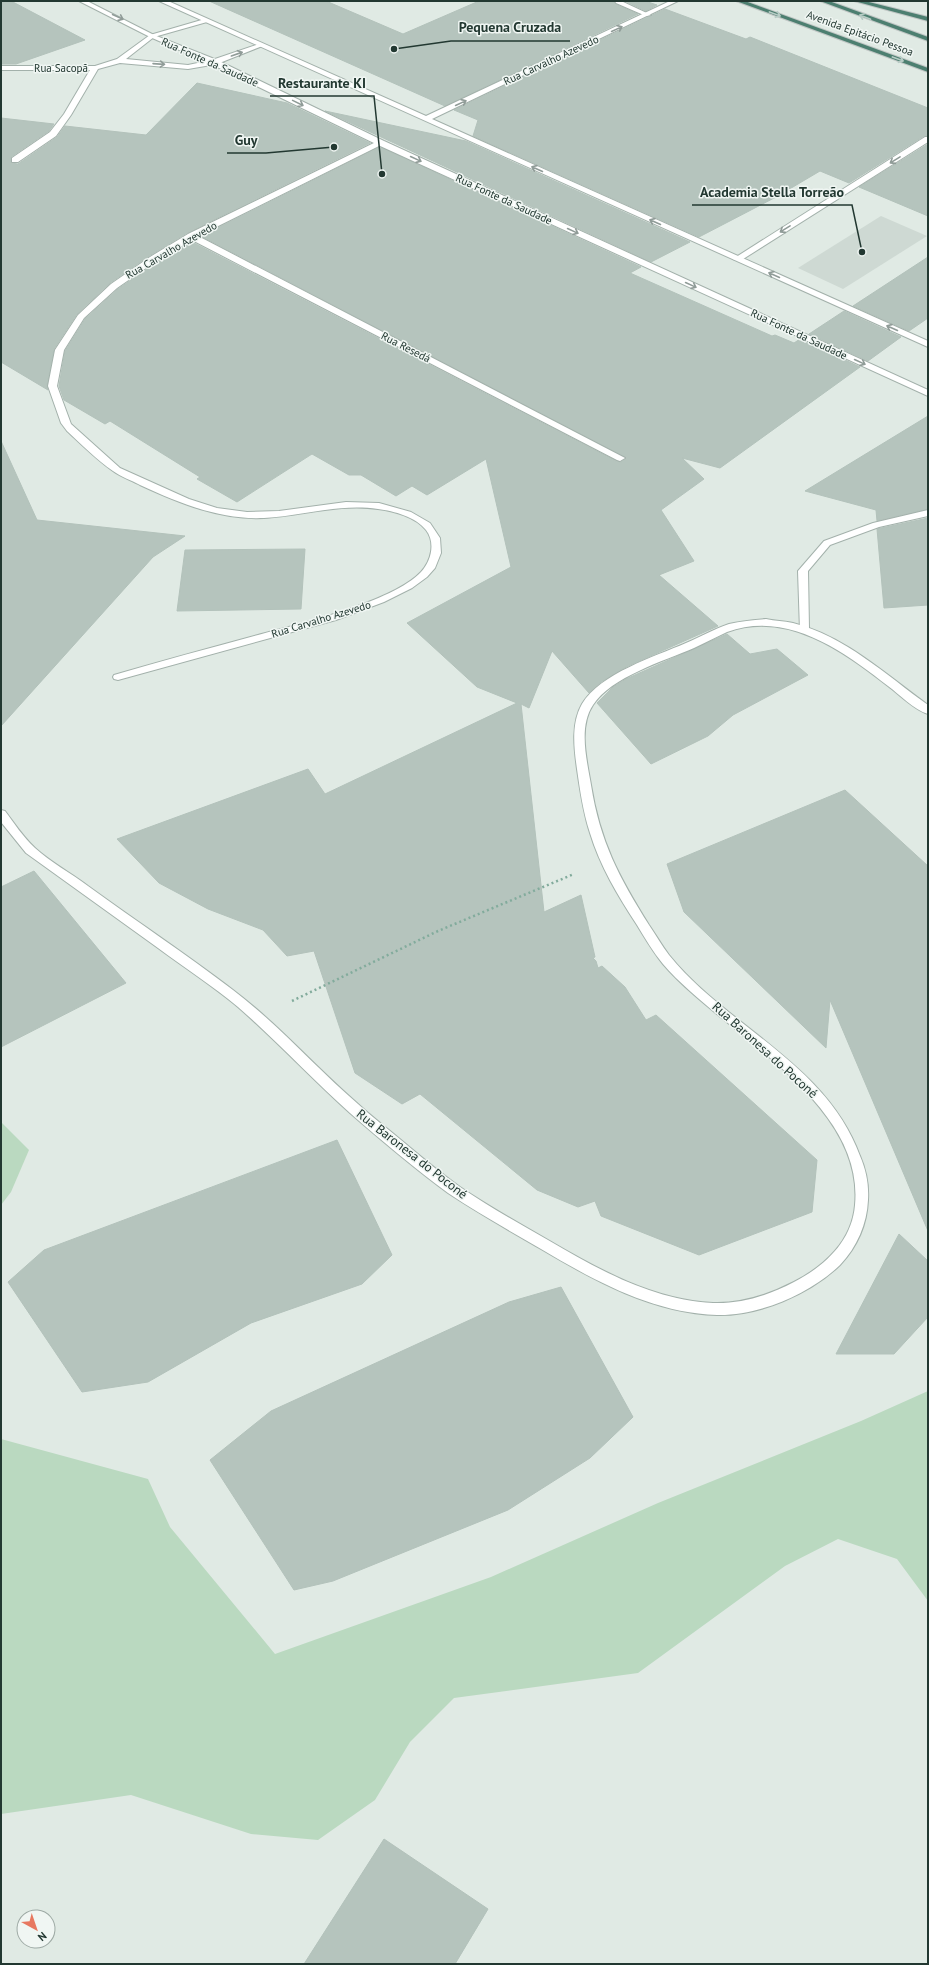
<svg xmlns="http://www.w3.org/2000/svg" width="929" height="1965" font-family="'PT Sans',sans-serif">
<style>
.built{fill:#ced9d3}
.green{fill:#bad9c0}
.building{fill:#b5c4bd;stroke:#b3c2bb}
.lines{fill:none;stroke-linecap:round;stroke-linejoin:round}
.service-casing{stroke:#a3b1ab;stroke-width:2}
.minor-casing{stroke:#a3b1ab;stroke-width:2}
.tertiary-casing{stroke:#a3b1ab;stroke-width:2}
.trunk-casing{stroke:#c1c7c5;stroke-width:2}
.path{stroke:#82ab9c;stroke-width:2.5;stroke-dasharray:2 3;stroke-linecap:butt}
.service{fill:#fff;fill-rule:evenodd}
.minor{fill:#fff;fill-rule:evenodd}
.tertiary{fill:#fff;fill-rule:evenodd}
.trunk{fill:#4c7f70;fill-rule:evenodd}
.oneway{stroke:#b7ccc5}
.oneway2{stroke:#909c98}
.labels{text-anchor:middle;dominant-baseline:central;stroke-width:3;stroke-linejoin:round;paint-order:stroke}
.far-street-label{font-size:11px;fill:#223831;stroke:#f0f6f3}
.street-label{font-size:13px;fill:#223831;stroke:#f0f6f3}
.leader{fill:none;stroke:#223831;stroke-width:1.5}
.callout-dot{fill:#223831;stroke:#f0f6f3;stroke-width:1.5}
.callout-label{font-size:14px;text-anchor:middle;font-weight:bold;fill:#223831;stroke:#f0f6f3;stroke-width:3;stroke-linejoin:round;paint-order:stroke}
</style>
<rect width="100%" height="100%" fill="#e0eae4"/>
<path class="built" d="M881,216l46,20 -84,53 -45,-21z"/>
<g class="green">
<path d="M1,1122l28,28 -18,42 -10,13z"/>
<path d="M928,1391v210l-31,-42 -59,-20 -53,27 -147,107 -184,25 -44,44 -35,58 -57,40 -67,-6 -120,-39 -130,19v-375l147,40 22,48 105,127 216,-77 167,-74 203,-82z"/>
</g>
<g class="building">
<path d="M1,1h10l74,39 -69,24h-15z"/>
<path d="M209,1h117l77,33 76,-33h135l1,3 23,10 -193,92z"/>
<path d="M625,1h20l12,4 -11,6z"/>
<path d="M665,9l81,30 4,-2 178,71v28h-4l-75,47 -29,-12 -44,26 -77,40 -226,-101 5,-16 -24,-10z"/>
<path d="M197,83l90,20 83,40 -183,90 -38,23 -39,27 -33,31 -23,35 -7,37 1,4 -47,-28v-244l53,6 -5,7 -38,26v6l7,1 39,-27 8,-11 81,9z"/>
<path d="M325,111l141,30 224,101 -39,20z"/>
<path d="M928,144v72l-69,-29z"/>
<path d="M380,147l261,120 -11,6 142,63 3,-1 19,8 6,-4 60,28 -140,101 -38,-10 22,21 -43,31 33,51 -35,14 59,51 -90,40 -27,16 -12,11 -37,-42 -23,57 -8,-4 23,208 37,-17 14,62 -2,1 3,3 2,7 4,-2 23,21 21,33 10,-5 161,145 -5,52 -113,43 -98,-39 -6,-15 -17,6 -41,-17 -117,-96 -18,10 -47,-31 -41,-122 -27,5 -24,-26 -55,-21 -49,-26 -42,-44 191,-70 17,25 192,-91 -40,-16 -70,-64 104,-56 -25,-108 -59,36 -15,-9 -16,10 -35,-21h-12l-37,-21 -75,48 -40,-23 3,-2 -90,-56 -5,3 -41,-24 -5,-14 6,-35 20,-32 33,-30 39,-27 35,-20 424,219 5,1 5,-4 -425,-222z"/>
<path d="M928,257v61l-19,13 -56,-25z"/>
<path d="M844,311l57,26 -33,24 -59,-27z"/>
<path d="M928,416v93l-51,12 -1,-11 -71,-19z"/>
<path d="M1,441l36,79 148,16 -32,21 -152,169z"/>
<path d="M928,518v87l-44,3 -7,-79z"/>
<path d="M305,549l-4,60 -124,2 8,-61z"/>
<path d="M727,634l23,20 27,-5 31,26 -75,40 -25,21 -57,28 -54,-61 16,-16 13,-8z"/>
<path d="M845,790l83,76v365l-98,-231 -4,48 -142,-136 -17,-48z"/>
<path d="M34,871l92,112 -125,64v-160z"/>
<path d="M337,1140l55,115 -30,29 -111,39 -103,59 -66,10 -74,-110 36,-32z"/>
<path d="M899,1234l29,27v56l-34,37h-58z"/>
<path d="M561,1287l72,130 -43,41 -82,52 -175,71 -39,9 -84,-130 61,-49 238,-109z"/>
<path d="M384,1839l104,70 -33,55h-151z"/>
</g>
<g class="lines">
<g class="service-casing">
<g id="service">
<path d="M615,1h6l30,14 -5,1 -30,-13z"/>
<path d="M928,510v6l-49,11 -49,18 -22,26 1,58 -1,2h-8l-2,-60 26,-30 49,-18z"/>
</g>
</g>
<g class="minor-casing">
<g id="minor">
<path d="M205,19l2,1v2l-53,15 -28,22 62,6 24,-5 47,-16 6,1 -48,19 -29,5 -68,-6 -22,6 -27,46 -15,21 -38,26h-6v-4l38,-26 14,-18 26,-44h-89v-4h94l22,-7 33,-24z"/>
<path d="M925,137h3v5l-188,119 -7,-2z"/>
<path d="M378,141l7,2 -187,93 427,222 -5,3 -3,-1 -425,-220 -36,21 -39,27 -33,30 -20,32 -7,36 14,38 49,44 69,31 28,9 30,4 32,-1 67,-9 33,1 32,9 19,11 10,15 1,15 -6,15 -8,9 -15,11 -28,14 -48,18 -218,60 -4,-1 -1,-2 1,-2c48,-14 96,-27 144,-40 41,-11 135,-33 163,-63 10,-11 15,-29 5,-42 -10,-13 -32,-19 -48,-21 -38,-6 -76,7 -114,9 -44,2 -85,-15 -124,-33 -9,-5 -19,-8 -27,-14 -16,-11 -32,-27 -46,-40l-6,-8 -13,-37 7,-36 23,-35 33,-31 39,-27 38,-23z"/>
<path d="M766,619c9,2 18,2 27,4 52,13 93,52 135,82v9c-14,-4 -29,-20 -40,-28 -45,-35 -101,-76 -161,-54 -11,5 -22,11 -33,16 -30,13 -83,29 -101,57 -15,22 -6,56 -2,80 9,57 28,92 58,140 7,10 13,21 20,30 58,72 157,108 191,201 6,14 9,28 8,44 -1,24 -11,47 -28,65 -30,29 -81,51 -123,50 -64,-2 -122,-34 -176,-66 -31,-18 -63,-36 -93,-56 -34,-25 -67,-53 -98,-80 -38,-34 -73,-72 -112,-106 -25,-21 -53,-39 -80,-59 -44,-32 -88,-63 -132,-95l-25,-31v-12l4,1c9,12 18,26 30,37 15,14 36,25 53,38 48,35 98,68 145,104 45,34 82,77 125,114 14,13 29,24 43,36 19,16 38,32 59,47 28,19 58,36 88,53 51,30 105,60 165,63 29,1 56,-8 81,-21 31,-16 58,-41 61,-77 10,-105 -133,-172 -192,-241 -10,-12 -18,-26 -26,-39 -19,-29 -37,-59 -47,-92 -7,-21 -10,-43 -13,-64 -3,-21 -6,-46 5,-65 19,-31 72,-47 104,-61 14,-6 28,-14 43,-19 12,-3 25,-4 37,-5z"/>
</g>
</g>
<g class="tertiary-casing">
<g id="tertiary">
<path d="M79,1h8l67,34 63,25 167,81 544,249v6l-550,-251 -167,-81 -61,-27z"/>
<path d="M159,1h9l258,115 244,-115h8l-246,118 496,222v6z"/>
</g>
</g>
<g class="trunk-casing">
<g id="trunk">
<path d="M736,1h9l183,67v4z"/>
<path d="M820,1h9l99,36v4z"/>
<path d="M854,1h11l63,16v4z"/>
</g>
</g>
<path class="path" d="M292,1001l146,-70 136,-57"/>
<use href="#service" class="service"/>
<use href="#minor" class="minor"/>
<use href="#tertiary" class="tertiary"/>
<use href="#trunk" class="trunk"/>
</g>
<defs><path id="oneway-shaft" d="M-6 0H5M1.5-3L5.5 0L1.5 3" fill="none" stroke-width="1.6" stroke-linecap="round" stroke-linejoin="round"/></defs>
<g class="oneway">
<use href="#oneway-shaft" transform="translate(775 14) rotate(20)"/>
<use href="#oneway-shaft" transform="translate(865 17) rotate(-159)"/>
<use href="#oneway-shaft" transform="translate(898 59) rotate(20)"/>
</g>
<g class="oneway2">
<use href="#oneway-shaft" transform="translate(118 17) rotate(25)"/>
<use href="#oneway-shaft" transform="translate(617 29) rotate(-25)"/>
<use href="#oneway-shaft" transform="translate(237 54) rotate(-19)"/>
<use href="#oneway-shaft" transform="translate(159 64) rotate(4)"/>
<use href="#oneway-shaft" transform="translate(298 103) rotate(26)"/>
<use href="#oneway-shaft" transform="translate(461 103) rotate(-25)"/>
<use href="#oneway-shaft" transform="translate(416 159) rotate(25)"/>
<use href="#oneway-shaft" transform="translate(895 160) rotate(148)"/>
<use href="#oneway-shaft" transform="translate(537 169) rotate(-156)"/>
<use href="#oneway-shaft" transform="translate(655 222) rotate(-156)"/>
<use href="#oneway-shaft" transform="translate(785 229) rotate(148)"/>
<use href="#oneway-shaft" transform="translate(573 231) rotate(25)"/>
<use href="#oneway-shaft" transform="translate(774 275) rotate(-156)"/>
<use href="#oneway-shaft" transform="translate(691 285) rotate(25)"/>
<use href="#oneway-shaft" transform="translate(892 328) rotate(-156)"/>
<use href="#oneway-shaft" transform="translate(860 362) rotate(25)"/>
</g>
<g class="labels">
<g class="far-street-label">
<text transform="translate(860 33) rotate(20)">Avenida Epitácio Pessoa</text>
<text transform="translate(551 60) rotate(-25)">Rua Carvalho Azevedo</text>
<text transform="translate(210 62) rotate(24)">Rua Fonte da Saudade</text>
<text x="61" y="68">Rua Sacopã</text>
<text transform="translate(504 199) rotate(25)">Rua Fonte da Saudade</text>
<text transform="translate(171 250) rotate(-30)">Rua Carvalho Azevedo</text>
<text transform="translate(799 334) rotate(25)">Rua Fonte da Saudade</text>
<text transform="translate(406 347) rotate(27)">Rua Resedá</text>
<text transform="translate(321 619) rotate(-17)">Rua Carvalho Azevedo</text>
</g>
<g class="street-label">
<text transform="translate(765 1050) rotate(42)">Rua Baronesa do Poconé</text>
<text transform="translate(412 1154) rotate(38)">Rua Baronesa do Poconé</text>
</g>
</g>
<path class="leader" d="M394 49L451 41H570M382 174L374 96H270M334 147L266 153H227M862 252L852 205H692"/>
<g class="callout-dot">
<circle cx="394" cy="49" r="4"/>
<circle cx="382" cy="174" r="4"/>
<circle cx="334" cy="147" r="4"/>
<circle cx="862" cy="252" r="4"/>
</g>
<g class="callout-label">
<text x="510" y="32">Pequena Cruzada</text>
<text x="322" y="88">Restaurante KI</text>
<text x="246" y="145">Guy</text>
<text x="772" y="197">Academia Stella Torreão</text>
</g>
<rect width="929" height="1965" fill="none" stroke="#223831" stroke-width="4"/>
<g transform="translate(36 1929) rotate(140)"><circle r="19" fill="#f0f6f3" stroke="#9eaaa5"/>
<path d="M0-3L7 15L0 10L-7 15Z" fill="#e77860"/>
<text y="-6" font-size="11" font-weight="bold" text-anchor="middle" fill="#223831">N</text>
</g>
</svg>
